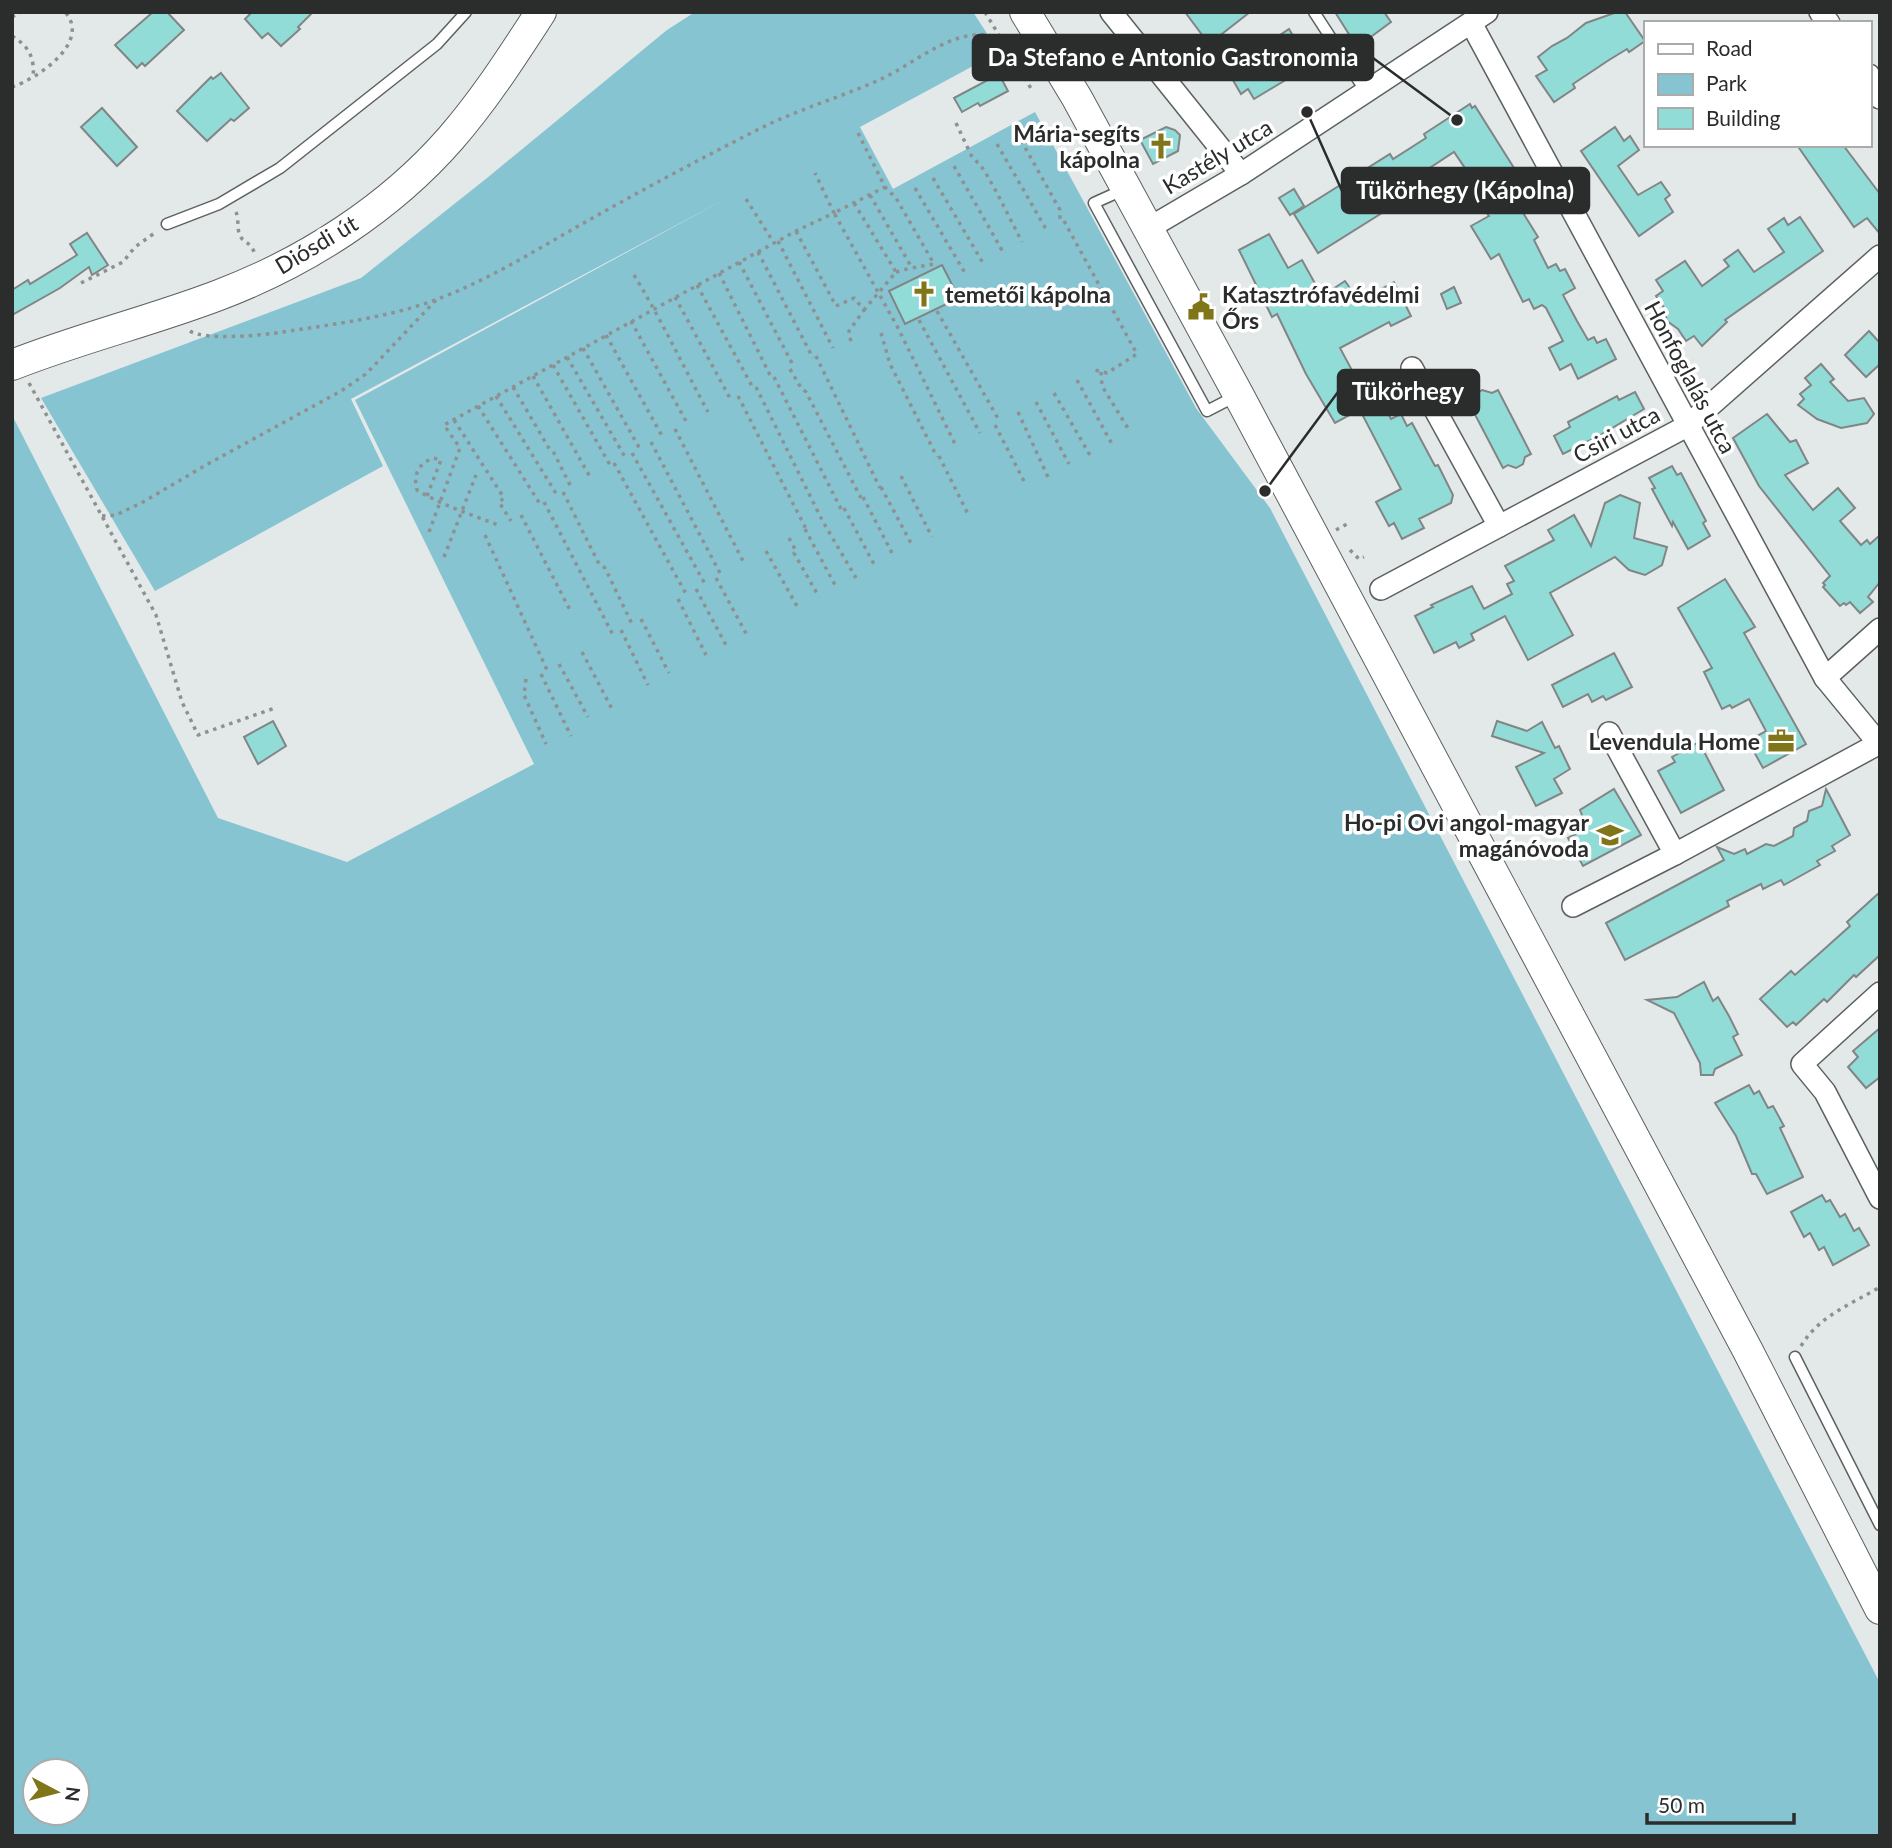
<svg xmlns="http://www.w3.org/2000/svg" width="1892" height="1848" font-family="Lato,sans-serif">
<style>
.green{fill:#87c4d2;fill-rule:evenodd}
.building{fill:#92dcd8;stroke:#818585;stroke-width:2}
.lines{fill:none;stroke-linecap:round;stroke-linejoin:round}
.lane-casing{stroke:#5c6061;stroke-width:13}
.street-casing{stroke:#5c6061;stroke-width:24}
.secondary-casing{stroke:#5c6061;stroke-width:32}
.path{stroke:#8d9192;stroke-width:3.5;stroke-dasharray:3.5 5;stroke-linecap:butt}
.lane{stroke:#fff;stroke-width:10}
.street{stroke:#fff;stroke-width:21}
.secondary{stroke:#fff;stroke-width:30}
.labels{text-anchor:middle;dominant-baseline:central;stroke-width:7;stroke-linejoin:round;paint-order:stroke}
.poi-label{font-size:23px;font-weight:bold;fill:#2b2d2d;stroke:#fff;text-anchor:end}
.street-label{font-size:23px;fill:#2b2d2d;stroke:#fff}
.leader{fill:none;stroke:#2b2d2d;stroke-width:2.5}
.callout-dot{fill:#2b2d2d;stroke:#fff;stroke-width:2.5}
.callout{fill:#2b2d2d;stroke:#2b2d2d;stroke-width:2.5}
.callout-label{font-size:24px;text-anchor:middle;font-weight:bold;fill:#fff}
</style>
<rect width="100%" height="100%" fill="#e3e8e9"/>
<path class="green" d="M695,12h278l26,40 -139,75 33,62 142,-77 161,296 74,100 610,1175v153h-1868v-1421l206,403 129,44 187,-98 -179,-364 372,-202 -376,201 32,67 -228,125 -114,-193 320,-120 126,-100 180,-148zM35,1771h42v42h-42z"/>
<g class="building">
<path d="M153,12h14l17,18 -39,36 -3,-3 -5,5 -22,-23z"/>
<path d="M252,12h61l-15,15 2,2 -19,17 -13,-13 -6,5 -17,-19z"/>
<path d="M1185,12h65l-41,32z"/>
<path d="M1335,12h49l7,10 -34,25z"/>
<path d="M1617,12h8l20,29 -16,11 -2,-3 -18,11 -36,24 2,4 -21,14 -18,-26 11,-6 -9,-13 14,-11 15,-8 19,-15z"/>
<path d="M1289,29l17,29 -22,13 5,7 -35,21 -6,-10 -7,5 -15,-26 28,-17 -2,-4 20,-11 2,3z"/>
<path d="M221,73l28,35 -15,13 -3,-2 -24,22 -30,-30 34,-34 2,2z"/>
<path d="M999,74l9,17 -28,15 -2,-3 -16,9 -8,-14z"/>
<path d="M1470,104l2,4 3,-2 39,62 -13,9 37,60 -4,3 14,28 8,-4 4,7 5,-2 10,19 -12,7 14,26 11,19 6,-3 3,6 9,-4 10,20 -38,20 -7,-15 -11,6 -11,-22 14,-7 -17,-33 -4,-3 -8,4 -5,-10 -6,3 -24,-48 -8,5 -20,-33 18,-10 -3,-4 6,-4 -38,-56 -35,23 6,11 -107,67 -24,-39 96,-60 3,5 33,-21 -2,-4z"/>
<path d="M102,108l35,39 -20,19 -36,-39z"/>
<path d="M1166,127l9,3 5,5 -2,16 -25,13 -13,-24z"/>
<path d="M1615,127l9,14 6,-5 9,14 -21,16 20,29 23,-13 9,13 -5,4 8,13 -34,24 -58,-85z"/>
<path d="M1797,145h46l37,49v40l-13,-16 -13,9z"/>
<path d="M1294,189l10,17 -14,9 -11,-17z"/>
<path d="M1800,217l23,34 -98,69 2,2 -25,24 -8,-10 -8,5 -8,-12 -11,-8 -3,-13 -8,-12 7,-5 -7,-11 29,-19 17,25 27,-20 -5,-6 14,-10 16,22 30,-20 -16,-23 16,-11 4,7z"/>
<path d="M87,233l21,32 -16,10 -3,-8 -29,21 -48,27v-25l16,-10 2,4 47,-29 -7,-11z"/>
<path d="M1269,234l19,34 14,-8 20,36 23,-15 14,20 35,-19 17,34 -20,10 -2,-4 -49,26 30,56 -35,19 -29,-49 -29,-60 -5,3 -33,-67z"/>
<path d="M942,265l17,33 -54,26 -16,-33z"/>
<path d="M1454,287l7,16 -14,6 -6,-15z"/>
<path d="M1869,331l11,12v21l-14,13 -21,-22z"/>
<path d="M1821,364l13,15 -4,3 18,19 16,-3 10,16 -7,9 -26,5 -24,-9 -19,-14 6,-6 -4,-5 11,-9 -6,-7z"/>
<path d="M1482,390l10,3 6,-3 33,64 -6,3 -2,7 -7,4 -8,-3 -5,3 -33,-63 4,-2 2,-9z"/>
<path d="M1635,392l9,17 -47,28 -34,17 -9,-18 16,-9 -2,-5 49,-26 2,4z"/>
<path d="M1382,402l9,17 10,-5 6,12 5,-3 23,43 3,-1 15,30 -2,8 -32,16 5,9 -22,11 -8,-16 -5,3 -13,-24 25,-13 -40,-77z"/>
<path d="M1767,414l23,28 6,-2 12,23 -23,12 28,35 25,-22 17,20 -15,13 21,24 6,-5 3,4 10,-9v47l-12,15 5,5 -13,11 -10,-11 -4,3 -2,-2 -4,3 -17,-19 2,-2 -2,-2 7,-7 -71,-90 -26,-48z"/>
<path d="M1672,466l5,9 4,-2 25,48 -3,2 7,13 -22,13 -15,-27 -1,4 -20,-37 3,-1 -6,-10z"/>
<path d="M1620,495l20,8 -6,35 33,9 -5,18 -17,10 -16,-5 -14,-13 -65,36 23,42 -45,25 -23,-44 -34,18 3,6 -15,8 -3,-6 -22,11 -19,-37 18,-9 -2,-2 41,-19 12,23 28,-15 -5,-10 7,-3 -9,-15 49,-26 -6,-10 26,-15 17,31 14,-43z"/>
<path d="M1725,579l30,48 -11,6 62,111 -43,24 -15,-27 18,-10 -17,-32 -17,9 -2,-3 -8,4 -18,-37 8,-4 -34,-60z"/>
<path d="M1614,653l18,34 -26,13 -3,-4 -11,6 -4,-8 -25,13 -11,-22z"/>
<path d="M273,721l13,25 -28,18 -14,-27z"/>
<path d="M1497,721l30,10 15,-9 13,26 4,-2 11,23 -16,10 8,14 -26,13 -20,-39 28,-14 -52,-17z"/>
<path d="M1699,742l25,48 -43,23 -23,-42 17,-9 -3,-5z"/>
<path d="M1614,789l27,46 -58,31 -15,-28 19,-10 -7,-18z"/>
<path d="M1826,789l24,46 -18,11 3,5 -18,10 3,4 -36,20 -3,-5 -18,9 -2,-5 -34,17 2,5 -104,54 -19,-37 118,-63 -7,-13 17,7 11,-5 2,5 19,-10 8,2 19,-10 1,-8 13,-7 2,-10 13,-5z"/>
<path d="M1880,892v63l-24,22 -2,-2 -27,27 -3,-3 -28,26 -3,-3 -6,5 -27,-28 31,-28 4,4 26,-23 29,-26 -3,-4z"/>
<path d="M1704,982l9,19 5,-4 11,19 9,18 -5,3 9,18 -27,14 -2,6h-12l-1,-12 -26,-50 -27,-13 30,-3z"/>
<path d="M1880,1028v49l-14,11 -18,-21 10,-10 -5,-6z"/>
<path d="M1749,1085l5,9 5,-3 9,17 5,-2 11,20 -4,2 23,49 -36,17 -11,-20h-4l-16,-38 -21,-33z"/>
<path d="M1822,1195l4,7 4,-2 10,17 5,-3 9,17 5,-3 10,17 -36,20 -9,-18 -5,3 -9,-17 -6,4 -13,-25z"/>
</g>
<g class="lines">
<g class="lane-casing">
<g id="lane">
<path d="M1314,12l52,80"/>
<path d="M1125,189l-31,14 113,208 29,-15"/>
<path d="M167,224l52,-20 61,-36 157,-124 29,-32"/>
<path d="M1795,1357l85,168"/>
</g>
</g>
<g class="street-casing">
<g id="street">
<path d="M1111,12l130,162"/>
<path d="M1820,12l9,11"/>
<path d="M1471,23l354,655 55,67"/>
<path d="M1869,75l11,23"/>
<path d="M1149,228l92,-54 246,-162"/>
<path d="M1412,368l87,158"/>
<path d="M1381,589l306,-163 193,-170"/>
<path d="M1825,678l55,-49"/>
<path d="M1609,733l66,121"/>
<path d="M1573,906l102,-52 203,-110"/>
<path d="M1880,993l-78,71 23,28 55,106"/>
</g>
</g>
<g class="secondary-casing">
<g id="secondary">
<path d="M1025,12l52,86 161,296 510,957 132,258"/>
<path d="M12,365c68,-27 139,-44 207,-70 87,-33 171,-87 232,-157 34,-39 62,-83 90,-126"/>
</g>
</g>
<g class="path">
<path d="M985,12l47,78"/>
<path d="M12,17l9,-5"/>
<path d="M12,36c17,10 23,22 21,42"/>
<path d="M12,87c25,-8 80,-45 53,-75"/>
<path d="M956,123l15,32 13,15 13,23 25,49"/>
<path d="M858,133l27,54 -51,26 64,115 58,118"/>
<path d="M1017,133l43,77v12"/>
<path d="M997,144l49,85"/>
<path d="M954,166l49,86"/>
<path d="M933,178l50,85"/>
<path d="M915,188l50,85"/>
<path d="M870,195l42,73 22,-4 -38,-66 -11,-11"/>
<path d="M746,199l28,44"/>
<path d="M854,203l42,69 -32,38"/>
<path d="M236,212c3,7 1,19 4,24 4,7 10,5 15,18"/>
<path d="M1064,221l73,133 -30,19 -12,-3"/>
<path d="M796,231l40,75 18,-8 10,12 -15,21 2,11"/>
<path d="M778,241l55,107"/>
<path d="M758,252l55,106"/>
<path d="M739,262l55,105"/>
<path d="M896,272l15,-4"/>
<path d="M719,273l53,106"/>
<path d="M634,275c27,44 49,91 74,137"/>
<path d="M81,283l42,-21 12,-15 21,-15"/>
<path d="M697,285l56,103"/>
<path d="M675,297l56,103"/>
<path d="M937,311l63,111"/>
<path d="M919,320l61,113"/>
<path d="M631,321l56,102"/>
<path d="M190,331c14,10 75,4 93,1 57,-9 112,-15 165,-37 49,-20 95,-49 141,-75 55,-31 111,-61 168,-90 39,-20 82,-32 122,-50 38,-17 77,-57 121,-42"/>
<path d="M881,333l9,31 47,93"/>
<path d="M606,335l56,101"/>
<path d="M583,348l57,101"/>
<path d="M816,356l64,132"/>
<path d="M567,357l58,100"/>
<path d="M553,365l57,100"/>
<path d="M790,369l11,19 5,4 55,106"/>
<path d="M1101,372l1,14 27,44"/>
<path d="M533,376l57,101"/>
<path d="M774,377l67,132"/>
<path d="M1077,380l36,66"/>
<path d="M29,383l127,232 26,87 16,33 77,-27"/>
<path d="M513,387l37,63 4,3 17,34"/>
<path d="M756,387l66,133 34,58"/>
<path d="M1054,393l37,64"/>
<path d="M496,396l61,99"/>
<path d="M738,396l68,133"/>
<path d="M1036,402l33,62"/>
<path d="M478,406l62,98"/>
<path d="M1018,412l30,65"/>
<path d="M454,420l50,78 -5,4 12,19"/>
<path d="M995,425l30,58"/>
<path d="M675,429l69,134"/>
<path d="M651,442l70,133"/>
<path d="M632,453l73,131"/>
<path d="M939,456l30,60"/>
<path d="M614,463l72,131"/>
<path d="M901,476l31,61"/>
<path d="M881,487l31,58"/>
<path d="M563,492l35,70 7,6 27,56"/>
<path d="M427,496l14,-36 -8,-2c-15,6 -20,17 -16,32 26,16 56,25 84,36"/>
<path d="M863,497l30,58"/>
<path d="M544,502l69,133"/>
<path d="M844,508l32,60"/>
<path d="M521,515l49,95"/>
<path d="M102,516l14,-1 27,-13 63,-37 135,-74 25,-17 70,-74"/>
<path d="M805,529l30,56"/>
<path d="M1336,530l11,-6"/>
<path d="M429,532l31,-84 -16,-23 352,-194 38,-18 -19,-40"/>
<path d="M485,535l62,135"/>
<path d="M789,538l7,13 -2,2 25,44"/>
<path d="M1350,550l9,9 5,-2"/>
<path d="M766,551l32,57"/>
<path d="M444,557l32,-82"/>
<path d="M716,578l32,59"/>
<path d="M696,589l31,58"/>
<path d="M678,599l28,56"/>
<path d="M641,619l28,54"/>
<path d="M621,630l27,55"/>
<path d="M582,652l30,57"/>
<path d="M559,664l29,53"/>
<path d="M541,674l30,62"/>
<path d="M526,679l-2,16 22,49"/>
<path d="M1801,1346c19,-31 49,-41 79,-59"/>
</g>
<use href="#lane" class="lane"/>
<use href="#street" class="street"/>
<use href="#secondary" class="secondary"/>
</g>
<defs>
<g id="church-bare" transform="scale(2.1)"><path d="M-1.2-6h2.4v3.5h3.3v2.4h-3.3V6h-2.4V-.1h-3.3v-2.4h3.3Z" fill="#807518" stroke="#fff" stroke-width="2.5" paint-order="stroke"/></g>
<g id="civic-bare" transform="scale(2.1)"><path d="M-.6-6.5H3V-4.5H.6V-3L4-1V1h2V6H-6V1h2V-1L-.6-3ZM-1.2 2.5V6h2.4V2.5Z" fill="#807518" stroke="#fff" stroke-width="2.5" paint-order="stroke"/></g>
<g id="office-bare" transform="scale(2.1)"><path d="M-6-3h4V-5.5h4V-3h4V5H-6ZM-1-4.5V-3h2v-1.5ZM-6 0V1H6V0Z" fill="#807518" stroke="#fff" stroke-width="2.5" paint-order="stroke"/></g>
<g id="school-bare" transform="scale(2.1)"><path d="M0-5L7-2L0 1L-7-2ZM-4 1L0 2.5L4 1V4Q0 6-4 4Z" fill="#807518" stroke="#fff" stroke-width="2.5" paint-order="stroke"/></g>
</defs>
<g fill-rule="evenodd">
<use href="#church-bare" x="1161" y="146"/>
<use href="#church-bare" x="924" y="294"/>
<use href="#civic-bare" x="1201" y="307"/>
<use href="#office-bare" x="1781" y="741"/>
<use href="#school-bare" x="1610" y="835"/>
</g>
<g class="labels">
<g class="poi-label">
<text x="1140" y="133">Mária-segíts<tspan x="1140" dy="26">kápolna</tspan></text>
<text x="945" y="294" text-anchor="start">temetői kápolna</text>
<text x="1222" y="294" text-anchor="start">Katasztrófavédelmi<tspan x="1222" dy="26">Őrs</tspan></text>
<text x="1760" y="741">Levendula Home</text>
<text x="1589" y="822">Ho-pi Ovi angol-magyar<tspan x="1589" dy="26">magánóvoda</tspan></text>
</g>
<g class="street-label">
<text transform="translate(1217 156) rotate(-31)">Kastély utca</text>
<text transform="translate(316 244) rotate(-31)">Diósdi út</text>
<text transform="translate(1691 377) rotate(62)">Honfoglalás utca</text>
<text transform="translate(1616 434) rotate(-28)">Csiri utca</text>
</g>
</g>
<path class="leader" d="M1457 120L1373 58M1307 112L1342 191M1265 491L1338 392"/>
<g class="callout-dot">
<circle cx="1457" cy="120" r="7"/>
<circle cx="1307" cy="112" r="7"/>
<circle cx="1265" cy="491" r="7"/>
</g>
<g class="callout">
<rect x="973" y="35" width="400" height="45" rx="7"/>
<rect x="1342" y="168" width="247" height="45" rx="7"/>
<rect x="1338" y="370" width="141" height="45" rx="7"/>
</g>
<g class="callout-label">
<text x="1173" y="66">Da Stefano e Antonio Gastronomia</text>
<text x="1465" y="199">Tükörhegy (Kápolna)</text>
<text x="1408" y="400">Tükörhegy</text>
</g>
<rect width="1892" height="1848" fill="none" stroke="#2b2d2d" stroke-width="28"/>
<rect x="1644" y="21" width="228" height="126" fill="#ffffff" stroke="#aaabab" stroke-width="2"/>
<rect x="1658" y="44" width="35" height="10" fill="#ffffff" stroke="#aaabab" stroke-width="2"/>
<text x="1706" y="56" font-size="21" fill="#2b2d2d">Road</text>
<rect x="1658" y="74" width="35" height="21" fill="#87c4d2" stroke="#aaabab" stroke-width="2"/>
<text x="1706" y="91" font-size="21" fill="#2b2d2d">Park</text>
<rect x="1658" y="108" width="35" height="21" fill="#92dcd8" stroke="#aaabab" stroke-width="2"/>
<text x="1706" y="126" font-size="21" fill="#2b2d2d">Building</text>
<g transform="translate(56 1792) rotate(97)"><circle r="33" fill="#ffffff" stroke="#aaabab" stroke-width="2"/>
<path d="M0-5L12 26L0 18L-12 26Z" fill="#807518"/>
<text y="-10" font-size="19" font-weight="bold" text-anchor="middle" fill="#2b2d2d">N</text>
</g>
<path d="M1647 1813v10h147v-10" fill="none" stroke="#2b2d2d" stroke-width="3.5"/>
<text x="1658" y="1813" font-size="21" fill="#2b2d2d" stroke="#ffffff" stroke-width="5" paint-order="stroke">50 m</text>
</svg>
